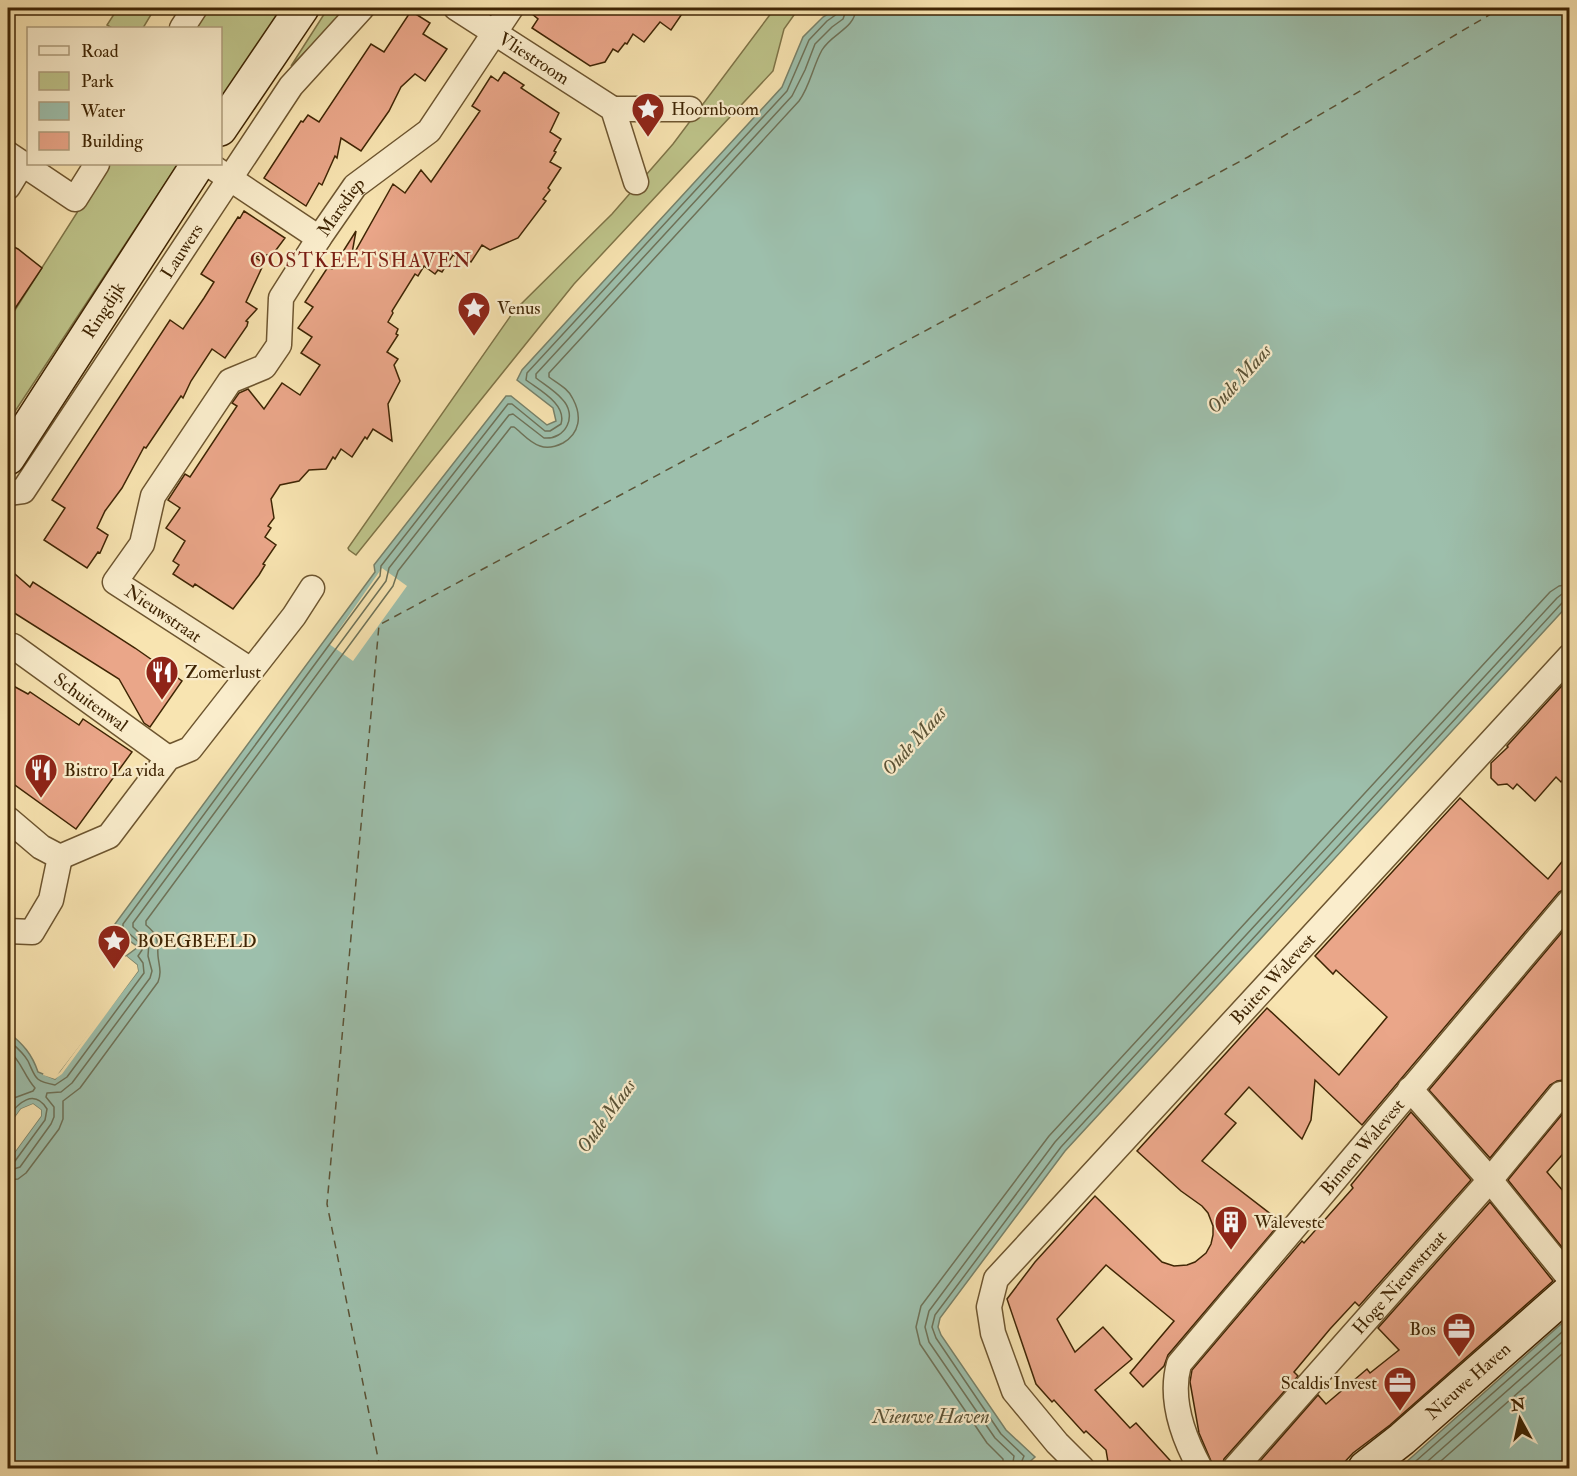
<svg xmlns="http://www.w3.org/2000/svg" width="1577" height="1476" font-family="'IM FELL Double Pica',serif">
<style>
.green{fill:#bec48a;stroke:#7e7447;stroke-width:1.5}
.water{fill:#9dbfac;stroke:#778169;stroke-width:1.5}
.pier{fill:#f8e4b1}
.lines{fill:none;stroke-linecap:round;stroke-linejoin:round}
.shore{stroke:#6e7258;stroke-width:1.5}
.ferry{stroke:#5b5336;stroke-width:1.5;stroke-dasharray:8 6;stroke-linecap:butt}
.building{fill:#eaa689;stroke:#3f2504;stroke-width:1.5}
.street-casing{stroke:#6d552f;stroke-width:27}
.secondary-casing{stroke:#3f2504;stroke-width:36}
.street{stroke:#faedcc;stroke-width:24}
.secondary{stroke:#faedcc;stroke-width:33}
.labels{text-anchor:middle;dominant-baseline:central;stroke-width:4.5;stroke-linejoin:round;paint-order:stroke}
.street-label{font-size:18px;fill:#3f2504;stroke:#faedcc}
.poi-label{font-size:18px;fill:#3f2504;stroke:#faedcc;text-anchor:start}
.neighbourhood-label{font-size:20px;letter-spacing:1.5px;fill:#7a1f14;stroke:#faedcc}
.water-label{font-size:20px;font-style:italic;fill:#5b5336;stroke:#faedcc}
</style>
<rect width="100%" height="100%" fill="#f8e4b1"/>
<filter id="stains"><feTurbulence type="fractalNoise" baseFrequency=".00333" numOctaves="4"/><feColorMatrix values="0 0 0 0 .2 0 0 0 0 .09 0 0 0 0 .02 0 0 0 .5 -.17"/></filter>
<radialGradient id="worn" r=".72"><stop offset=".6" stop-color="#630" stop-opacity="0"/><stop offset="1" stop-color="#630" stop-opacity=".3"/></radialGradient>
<g class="green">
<path d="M118,8h37l-12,20h-31l-5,-3z"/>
<path d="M208,8h74l-61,91 -1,-71h-26z"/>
<path d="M328,8h21l-58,58z"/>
<path d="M775,8h24l-15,21 -11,42 -199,213 -218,271 -7,-5 -1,-2 166,-237 98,-97 61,-70z"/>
<path d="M108,164h70l-170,258v-101z"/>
</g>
<g class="water">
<path d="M837,8h732v596l-504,547 -125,167 -2,9 3,8 65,95 29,27 -12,11h-192l-5,-3 -3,3h-815v-307l33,-45v-6l-8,-6 -12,5 -13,18v-95c15,12 24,22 30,40l17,7 83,-108 -1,-6 -11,-9 12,-9 -26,-19 263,-356 -1,-7 132,-169h5l36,29 9,-4 -3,-13 -36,-28 5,-10 260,-283 21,-50 20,-20z"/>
<path d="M1569,1317v151h-170l5,-4z"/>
</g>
<g class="pier">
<path d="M382,568l25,18 -54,75 -24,-17z"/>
<path d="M126,956l11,9 1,6 -76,103 -7,5 -12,-4 1,-3 11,4 5,-4 75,-102v-4l-10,-7z"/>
<path d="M33,1104l8,6v6l-33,45v-5l30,-41v-4l-5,-4 -10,5 -15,18v-3l13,-18z"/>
</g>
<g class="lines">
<g class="shore">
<path d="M8,1040c7,6 15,12 20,21 8,17 6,20 27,24l12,-8 77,-104 -1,-10 -5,-7 4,-6v-5l-19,-17v-4l257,-348 1,-10 127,-162h4l33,27h5l11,-7c6,-20 -22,-34 -35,-44l1,-7 260,-282 22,-51 18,-19 10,-7 2,-6"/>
<path d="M8,1050c13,10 16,26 27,38l-2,3 -19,7 -6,6"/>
<path d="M8,1117c10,-14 26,-29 39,-8l-2,11 -30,41 -7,3"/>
<path d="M8,1171l12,-4 31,-43 3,-7v-10l-8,-10 1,-4 14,-1 11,-9 78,-105 2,-7 -4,-15 1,-14 -16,-15v-4l253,-342 3,-13 120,-153 4,-1 31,24c22,2 34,-23 18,-39 -7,-8 -17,-14 -26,-21v-4l256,-278 13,-26 10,-26 17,-17 11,-8 4,-11"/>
<path d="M8,1180l10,-1 8,-6 33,-44 4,-10v-18l17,-13 78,-106c4,-10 1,-16 0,-26 -1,-16 2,-19 -12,-31v-4l247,-335 5,-15 113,-144h3c8,6 16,16 26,19 8,3 15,1 23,-3 17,-10 19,-27 10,-44 -4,-10 -16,-16 -24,-22v-4l250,-272c11,-15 14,-35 23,-51 10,-17 33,-21 34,-42"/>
<path d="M1003,1468v-9l-16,-16 -67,-99 -4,-17 5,-21 128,-170 501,-544 9,-6 11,-2"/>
<path d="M1012,1468l2,-12 -19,-18 -66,-96 -4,-15 4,-16 126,-169 502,-544 5,-4 8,-1"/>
<path d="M1019,1468l5,-12 -23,-22 -65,-96 -4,-11 3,-12 126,-168 501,-544 8,-2"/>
<path d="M1408,1468l162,-143"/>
<path d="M1420,1468l150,-133"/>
<path d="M1433,1468l137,-121"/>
</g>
<path class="ferry" d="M380,1468l-53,-264 52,-579 869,-468 253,-149"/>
</g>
<g class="building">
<path d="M525,8h161l-15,22 -11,-8 -16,20 -11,-8 -6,10 -2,-1 -7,9 -5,-3 -8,13 -15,4 -58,-38 6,-9z"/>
<path d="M411,11l19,12 -7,11 24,15 -22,32 -10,-7 -14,13 -12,24 -28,40 -20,-13 -4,20 -2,-2 -13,29 -3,-2 -13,23 -42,-28 37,-57 2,1 5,-7 11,7 52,-78 13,8z"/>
<path d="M504,72l20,13 -3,3 38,25 -9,19 11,7 -7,12 2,1 -6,10 11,6 -13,20 2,2 -7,9 3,2 -28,37 -28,12 -8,-5 -11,17 -4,-3 -2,4 -12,-8 -11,17 -4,-2 -3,4 -11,-8 -6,10 -3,-2 -23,37 1,2 -5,9 10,7 -2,5 2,1 -11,17 11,7 -4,6 6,16 -12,23 4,37 -19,-12 -6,10 -2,-2 -13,20 -11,-8 -6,10 -2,-2 -7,12 -17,1 -10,11 -19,4 -9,14 3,19 -6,8 3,2 -6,9 11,8 -13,19 2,1 -6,10 -26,34 -38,-25 -2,3 -20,-13 6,-9 -6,-4 12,-20 -19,-13 14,-20 -12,-8 17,-26 5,3 47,-71 -5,-3 7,-10 9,-4 16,20 18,-26 18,12 20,-30 -19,-12 11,-16 -14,-9 15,-21 -8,-5 23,-35 4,2 24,-38 -5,28 42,-75 12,9 16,-23 10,12 49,-71 -8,-5 19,-30 7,5z"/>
<path d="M244,211l41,27 -12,16 -19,3 10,6 -18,39 11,7 -11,12 2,1 -1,4 -22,32 -13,-9 -21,32 -8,17 -2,-2 -35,52 -2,-1 -22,41 -17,23 -8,17 11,7 -8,18 -2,-1 -11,16 -43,-28 21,-32 -13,-8 118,-180 13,9 21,-31 10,-16 -13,-8 37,-57 2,1z"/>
<path d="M8,244l10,5 24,19 -34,51z"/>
<path d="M8,568l22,19 3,-5 102,66 47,33 -32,46 -6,-4 -25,-44 -111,-70z"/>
<path d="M1569,678v95l-8,9 -5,-5 -21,24 -18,-17 -4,5 -6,-5 -9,1 -7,-7v-15l17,-16 -1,-1z"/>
<path d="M8,683l20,11 2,-2 49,33 4,-6 49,33 -56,77 -68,-49z"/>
<path d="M1460,798l88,81 21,-26v34l-10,5 -197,233 -47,-45 -4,40 -9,19 -53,-52 -24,27 11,9 -34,38 79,61 -113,133 -4,11 -21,21 -13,-14 44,-52 -68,-56 -49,54 18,33 28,-25 29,32 -37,31 35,38 6,-5 41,45h-68l-3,-18 -20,-19 -2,2 -30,-33 -2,2 -16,-18 -29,-85 28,-37 60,-66 67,66 12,4 13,-1 8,-3 11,-9 5,-9 2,-9v-9l-5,-13 -6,-7 -21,-15 -44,-40 130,-143 72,67 48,-58 -51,-47 -3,4 -18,-18z"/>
<path d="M1569,924v159l-6,-3 -6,1 -7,4 -60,73 -61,-68z"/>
<path d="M1569,1106v41l-22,25 22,26v58l-61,-76z"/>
<path d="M1411,1112l60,68 -112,126 -4,-4 -25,27 -36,43 4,4 -74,83 -3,9h-7l-15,-35 -9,-51 2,-12 110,-129 2,2 49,-55 -2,-3z"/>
<path d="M1490,1202l63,79 -163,144 -37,28 -14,15h-85l64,-73 8,9 41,-35 3,4 29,-23 -21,-22z"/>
</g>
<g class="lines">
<g class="street-casing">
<g id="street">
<path id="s1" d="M456,8l157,101 23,73"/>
<path d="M182,28l13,-20"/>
<path d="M613,109h77"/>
<path d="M8,154l67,45 22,-35"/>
<path d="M208,164l111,74"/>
<path d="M8,187l14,-23"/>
<path id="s2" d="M8,493l15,-2 268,-405 71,-78"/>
<path id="s3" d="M13,646l155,112"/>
<path id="s4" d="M251,670l-136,-88 27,-38 11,-48 77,-115 34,-14 15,-22 2,-47 38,-60 36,-52 74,-55 82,-123"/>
<path d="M8,819l33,28 19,10"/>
<path d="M60,857l49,-21 59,-78 22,-9 104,-133 18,-28"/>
<path d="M8,931l24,1 19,-32 9,-43"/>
<path d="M1410,1089l80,91 80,99"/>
<path id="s5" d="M1082,1468l-25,-25 -43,-52 -21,-58 -4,-26 7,-28 574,-623"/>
<path id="s6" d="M1200,1468c-17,-31 -31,-68 -21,-104l391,-463"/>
<path id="s7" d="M1235,1468l255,-288 71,-86"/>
</g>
</g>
<g class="secondary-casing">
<g id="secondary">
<path d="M220,129l82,-121"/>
<path id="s8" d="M8,458l190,-294"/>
<path id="s9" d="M1365,1468l37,-29 168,-148"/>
</g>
</g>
<use href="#street" class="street"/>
<use href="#secondary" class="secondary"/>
</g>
<defs>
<g id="sight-pin" transform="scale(1.725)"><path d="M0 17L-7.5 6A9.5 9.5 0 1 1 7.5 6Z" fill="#8f2418" stroke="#faedcc"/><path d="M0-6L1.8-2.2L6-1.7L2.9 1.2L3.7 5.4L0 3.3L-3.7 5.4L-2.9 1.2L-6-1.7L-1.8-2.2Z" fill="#fff"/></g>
<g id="restaurant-pin" transform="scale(1.725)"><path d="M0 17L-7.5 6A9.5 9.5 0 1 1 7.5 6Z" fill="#8f2418" stroke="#faedcc"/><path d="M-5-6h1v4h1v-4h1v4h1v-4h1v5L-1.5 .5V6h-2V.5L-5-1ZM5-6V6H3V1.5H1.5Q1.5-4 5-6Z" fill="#fff"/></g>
<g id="building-pin" transform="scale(1.725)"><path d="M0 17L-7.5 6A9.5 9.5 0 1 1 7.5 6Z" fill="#8f2418" stroke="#faedcc"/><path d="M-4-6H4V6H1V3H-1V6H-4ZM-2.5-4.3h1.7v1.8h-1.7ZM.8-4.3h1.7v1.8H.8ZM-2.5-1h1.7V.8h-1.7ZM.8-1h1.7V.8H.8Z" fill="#fff"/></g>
<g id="office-pin" transform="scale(1.725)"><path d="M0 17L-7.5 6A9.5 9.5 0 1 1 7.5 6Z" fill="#8f2418" stroke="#faedcc"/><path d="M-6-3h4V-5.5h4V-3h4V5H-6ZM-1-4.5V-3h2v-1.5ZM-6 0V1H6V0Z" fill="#fff"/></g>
</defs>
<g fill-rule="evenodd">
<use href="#sight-pin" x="648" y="109"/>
<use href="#sight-pin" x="474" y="308"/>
<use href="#restaurant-pin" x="162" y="672"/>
<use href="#restaurant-pin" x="41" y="770"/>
<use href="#sight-pin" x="114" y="941"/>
<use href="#building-pin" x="1231" y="1222"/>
<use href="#office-pin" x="1459" y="1329"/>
<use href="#office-pin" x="1400" y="1383"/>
</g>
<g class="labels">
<g class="street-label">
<text stroke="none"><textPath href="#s1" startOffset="93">Vliestroom</textPath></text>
<text stroke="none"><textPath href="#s4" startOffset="616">Marsdiep</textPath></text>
<text stroke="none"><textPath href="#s2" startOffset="303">Lauwers</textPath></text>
<text stroke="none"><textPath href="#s8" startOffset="176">Ringdijk</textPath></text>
<text transform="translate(163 614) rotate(34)">Nieuwstraat</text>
<text stroke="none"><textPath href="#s3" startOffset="96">Schuitenwal</textPath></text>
<text stroke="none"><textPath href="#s5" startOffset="628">Buiten Walevest</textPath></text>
<text stroke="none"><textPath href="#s6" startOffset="393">Binnen Walevest</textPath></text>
<text stroke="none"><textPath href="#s7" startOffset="248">Hoge Nieuwstraat</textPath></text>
<text stroke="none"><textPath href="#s9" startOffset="135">Nieuwe Haven</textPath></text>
</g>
<g class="poi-label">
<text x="671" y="109">Hoornboom</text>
<text x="497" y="308">Venus</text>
<text x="185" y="672">Zomerlust</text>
<text x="64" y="770">Bistro La vida</text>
<text x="137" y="941">BOEGBEELD</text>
<text x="1254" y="1222">Waleveste</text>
<text x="1436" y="1329" text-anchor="end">Bos</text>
<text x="1377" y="1383" text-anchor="end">Scaldis Invest</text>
</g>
<g class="neighbourhood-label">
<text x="361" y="260">OOSTKEETSHAVEN</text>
</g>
<g class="water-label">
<text transform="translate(1239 379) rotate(-48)">Oude Maas</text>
<text transform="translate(914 741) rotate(-48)">Oude Maas</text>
<text transform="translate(606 1116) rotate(-54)">Oude Maas</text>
<text x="931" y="1416">Nieuwe Haven</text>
</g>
</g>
<rect width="1577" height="1476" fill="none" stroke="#f8e4b1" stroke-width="30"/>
<rect x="9" y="9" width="1559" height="1458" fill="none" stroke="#3f2504" stroke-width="3"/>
<rect x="15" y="15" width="1547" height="1446" fill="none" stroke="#3f2504" stroke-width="1.5"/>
<rect x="27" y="27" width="195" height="138" fill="#faedcc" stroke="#af9d7c" stroke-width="1.5"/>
<rect x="39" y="46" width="30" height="9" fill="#faedcc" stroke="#af9d7c" stroke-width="1.5"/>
<text x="81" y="57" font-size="18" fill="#3f2504">Road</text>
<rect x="39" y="72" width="30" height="18" fill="#bec48a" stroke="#af9d7c" stroke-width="1.5"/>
<text x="81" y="87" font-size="18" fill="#3f2504">Park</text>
<rect x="39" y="102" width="30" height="18" fill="#9dbfac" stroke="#af9d7c" stroke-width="1.5"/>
<text x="81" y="117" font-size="18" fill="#3f2504">Water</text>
<rect x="39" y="132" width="30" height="18" fill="#eaa689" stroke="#af9d7c" stroke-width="1.5"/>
<text x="81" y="147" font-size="18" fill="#3f2504">Building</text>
<g transform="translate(1520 1419) rotate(352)" stroke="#faedcc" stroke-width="4.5" paint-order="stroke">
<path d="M0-4.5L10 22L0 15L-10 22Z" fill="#3f2504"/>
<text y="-9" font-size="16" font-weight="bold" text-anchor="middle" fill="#3f2504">N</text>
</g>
<rect width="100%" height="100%" filter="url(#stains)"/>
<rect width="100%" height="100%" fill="url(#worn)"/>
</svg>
